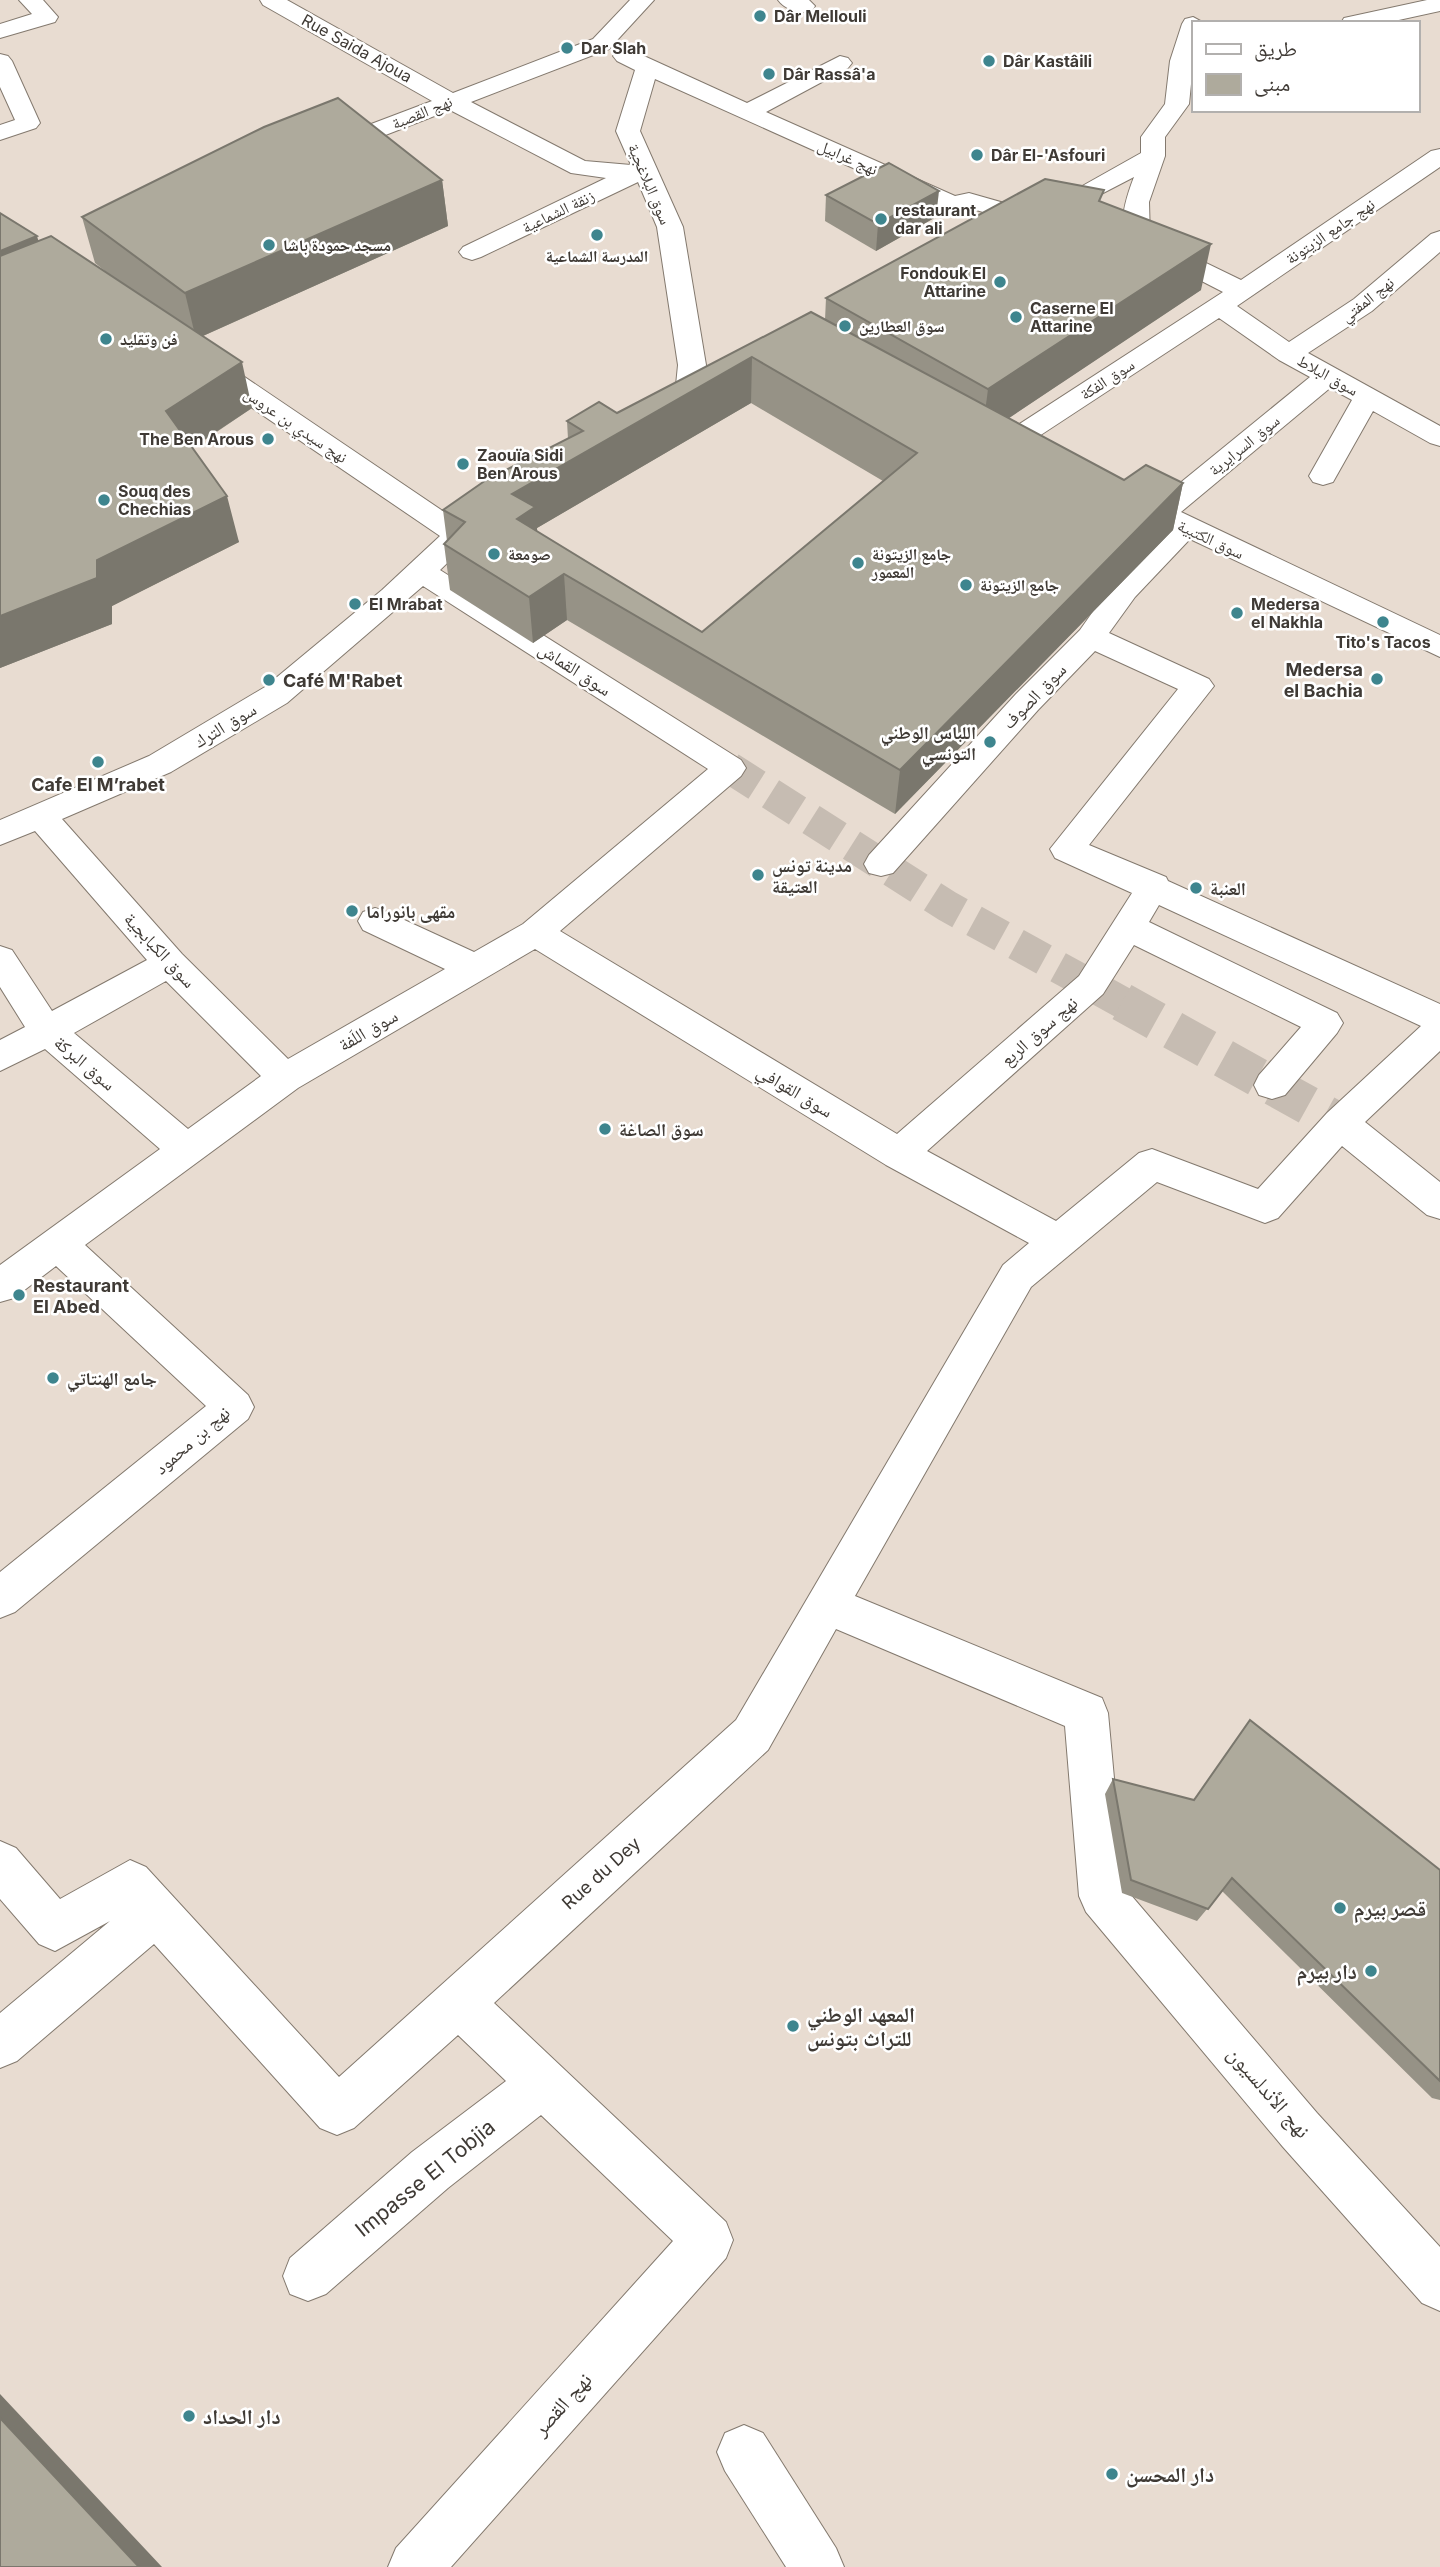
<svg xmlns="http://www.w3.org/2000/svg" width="1440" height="2567" font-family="Inter,'Noto Naskh Arabic',sans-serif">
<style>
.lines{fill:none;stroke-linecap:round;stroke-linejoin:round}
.minor-tunnel-far1{stroke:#c6bcb2;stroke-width:32;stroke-dasharray:32 16;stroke-linecap:butt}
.minor-tunnel{stroke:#c6bcb2;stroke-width:39;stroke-dasharray:39 19;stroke-linecap:butt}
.minor-casing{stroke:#83796e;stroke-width:2}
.minor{fill:#fff;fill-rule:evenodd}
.wall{fill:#969286;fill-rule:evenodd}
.shaded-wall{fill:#7a776d}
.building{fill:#aeaa9c;stroke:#7a776d;stroke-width:2;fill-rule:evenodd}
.poi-dot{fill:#3e858e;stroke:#fff;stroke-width:2.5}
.labels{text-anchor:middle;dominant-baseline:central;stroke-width:5;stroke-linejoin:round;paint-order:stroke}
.far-poi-label{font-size:16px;font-weight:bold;fill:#3f3a35;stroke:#fff;text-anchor:start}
.far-street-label{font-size:16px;fill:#3f3a35;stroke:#fff}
.street-label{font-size:18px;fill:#3f3a35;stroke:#fff}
.poi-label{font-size:18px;font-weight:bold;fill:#3f3a35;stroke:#fff;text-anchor:start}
.near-poi-label{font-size:21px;font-weight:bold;fill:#3f3a35;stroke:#fff;text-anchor:start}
.near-street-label{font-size:21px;fill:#3f3a35;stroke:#fff}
</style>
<rect width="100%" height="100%" fill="#e8dcd1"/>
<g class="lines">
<path class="minor-tunnel-far1" d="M730,768l217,138 178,98"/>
<path class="minor-tunnel" d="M1122,1002l218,121"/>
<g class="minor-casing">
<g id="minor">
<path d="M19,0h24l15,17 -3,5 -55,16v-14l32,-10z"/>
<path d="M260,0h27l166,93 140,-54 37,-39h24l-45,49 -138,53 114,59 46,4 -15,-34 19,-61 -18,-9 -4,-5 4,-5h16l114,52 93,-47 8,2 4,5 -4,5 -82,44 189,84 14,-3 67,19 105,-59v-16l24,-33 5,-43 12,-37 3,-5 8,-2 11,6h-11v41l-4,40 -24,33v19l-16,46 1,37 -4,5 -9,3 -9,-3c-12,-17 -1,-49 6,-67l-81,42 -2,7 -9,3 -73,-21 -16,5 -298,-134 -15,52 43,96 23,138 -3,30 -4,6 -10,2 -10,-2 -4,-6 3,-30 -21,-138 -19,-45 -157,75 -9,3 -9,-3 -4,-5 4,-5 143,-69 -35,-5 -121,-63 -111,43 -9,2 -9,-2 -3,-5 3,-5 111,-42 -169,-96z"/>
<path d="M778,0h31l6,6 -3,5c-11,3 -27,-1 -34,-11z"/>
<path d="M1427,0h13v11l-55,12h-44l3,-5z"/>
<path d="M0,54l8,2 4,5 28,62 -4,5 -36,12v-15l15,-5 -15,-33z"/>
<path d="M1440,149v18l-203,139 52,36 65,-43 77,-65 9,-3v21l-68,59 -64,42 132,73v20l-10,-3 -57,-32 -40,71 -10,3 -10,-3 -4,-6 43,-76 -22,-12 -149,124 259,123v22l-250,-118 -55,58 -26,36 100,46 5,7 -125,159 77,32 2,4 272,123v47l-75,71 75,60v37l-13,-4 -85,-69 -64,72 -13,5 -108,-41 -126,105 -176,309 247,102 6,15 16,174 193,226 123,134v64l-18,-8 -139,-156 -197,-235 -7,-16 -14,-170 -229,-97 -68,121 -274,253 232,219 7,18 -7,18 -275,309h-63l8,-19 277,-307 -132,-126 -93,73 -122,106 -18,7 -18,-7 -7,-18 7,-18 122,-106 94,-71 -48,-46 -104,93 -17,7 -17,-7 -166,-184 -137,117 -17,7v-55l110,-92 -55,30 -16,-7 -39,-45v-58l16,7 44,51 70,-39 16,7 193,210 397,-357 267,-455 26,-22 -143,-78 -351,-216 -237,139 -213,157 163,150 6,12 -6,12 -233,193 -15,6v-46l206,-166 -150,-140 -42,32 -14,4v-37l160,-116 -115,-100 -45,22v-31l25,-13 -25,-40v-41l12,4 40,61 95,-51 -112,-129 -35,14v-25l149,-64 116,-69 117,-97 58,-54 -245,-167 -3,-6 3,-6 10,-2 10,2 244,165 26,-12 10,2 4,7 -4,7 -26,16 -29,28 301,190 5,8 -5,8 -181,155 337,203 182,-158 53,-83 -77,-35 -5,-9 128,-160 -83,-38 -57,59 -145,163 -12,3 -12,-3 -5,-9 5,-9 147,-161 64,-64 33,-47 54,-55 -48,-23 -4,-6 4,-6 10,-3 29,11 152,-124 -31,-17 -60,-42 -215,141 -10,3 -10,-3 -4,-6 4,-6 239,-155 -74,-38 -4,-5 4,-5 9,-3 9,3 74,36 190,-129zM423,586l285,183 -185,155 -49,28 -87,-40 -12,-4 -12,4 -5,9 5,9 82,39 -157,90 -106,-105 -120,-135 109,-47 116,-69zM1159,905l262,121 -94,87 -69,76 -106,-40 -13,4 -83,68 -129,-70 176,-157 31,-49 167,82 -42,48 -5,10 5,10 13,4 13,-4 52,-62 6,-10 -6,-10 -188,-91zM166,981l95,95 -73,53 -114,-96z"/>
<path d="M744,2425l19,8 73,115 8,19h-58l-61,-96 -8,-19 8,-19z"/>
</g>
</g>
<use href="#minor" class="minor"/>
</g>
<g class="wall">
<path d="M442,180l6,46 -245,110 49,72 -59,40 46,94 -127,64v18l-112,44v-455l38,28 76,37 -19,-15 -13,-46z"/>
<path d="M826,195l110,22 -60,34 -51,-30z"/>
<path d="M1102,202l99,88 -192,128 115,62 59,3 -10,47 -278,284 -328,-194 -34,23 -83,-53 -6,-46 3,-3 -4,-31 125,-71 -1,-18 50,-8 208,-93 1,-22zM751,403l132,78 -181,151 -165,-100v-4z"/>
<path d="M1113,1779l327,91v230l-8,-2 -210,-207 -25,30 -75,-28 -17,-99z"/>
</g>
<g class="shaded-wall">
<path d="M442,180l6,46 -252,113 -11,-46z"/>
<path d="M939,191l-3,26 -60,34 2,-27z"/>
<path d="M37,236l8,27 -45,18v-30z"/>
<path d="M1211,244l-10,46 -219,146 6,-47z"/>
<path d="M752,357l-1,46 -214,125 2,25 -23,-13 -4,-46z"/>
<path d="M242,362l10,46 -74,49 -12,-46z"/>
<path d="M1183,483l-10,47 -278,284 5,-44z"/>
<path d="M227,496l12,46 -127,64v18l-112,44v-52l97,-56z"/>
<path d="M564,574l3,46 -34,23 -4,-46z"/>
<path d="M0,2394l162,173h-23l-139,-149z"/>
</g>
<g class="building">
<path d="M338,98l104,82 -257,113 -103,-76 182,-90z"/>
<path d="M889,163l50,28 -61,33 -52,-29z"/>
<path d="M1045,179l59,11 -5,11 112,43 -223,145 -162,-91z"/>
<path d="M0,213l37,23 -37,15z"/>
<path d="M51,236l191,126 -76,49 61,85 -130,64v18l-97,38v-360z"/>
<path d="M811,312l313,168 22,-15 37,18 -283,287 -336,-196 -35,23 -85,-53 21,-22 -22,-12 43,-30 97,-49 -16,-10 32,-19 18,11zM752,357l165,96 -215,179 -185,-113 18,-12 -23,-13z"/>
<path d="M1250,1720l190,150v211l-208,-203 -24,31 -77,-29 -18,-101 81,21z"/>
<path d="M0,2418l139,149h-139z"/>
</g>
<g class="poi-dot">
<circle cx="760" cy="16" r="7"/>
<circle cx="567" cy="48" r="7"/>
<circle cx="989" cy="61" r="7"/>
<circle cx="769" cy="74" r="7"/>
<circle cx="977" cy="155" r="7"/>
<circle cx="881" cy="219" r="7"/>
<circle cx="597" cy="235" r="7"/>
<circle cx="269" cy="245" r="7"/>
<circle cx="1000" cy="282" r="7"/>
<circle cx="1016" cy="317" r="7"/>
<circle cx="845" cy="326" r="7"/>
<circle cx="106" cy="339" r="7"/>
<circle cx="268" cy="439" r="7"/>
<circle cx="463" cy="464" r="7"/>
<circle cx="104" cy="500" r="7"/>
<circle cx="494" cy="554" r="7"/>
<circle cx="858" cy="563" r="7"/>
<circle cx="966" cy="585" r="7"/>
<circle cx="355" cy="604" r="7"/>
<circle cx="1237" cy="613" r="7"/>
<circle cx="1383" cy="622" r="7"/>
<circle cx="1377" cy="679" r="7"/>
<circle cx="269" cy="680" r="7"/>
<circle cx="990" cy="742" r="7"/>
<circle cx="98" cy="762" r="7"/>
<circle cx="758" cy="875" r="7"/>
<circle cx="1196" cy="888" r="7"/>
<circle cx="352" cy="911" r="7"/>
<circle cx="605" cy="1129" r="7"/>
<circle cx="19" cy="1295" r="7"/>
<circle cx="53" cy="1378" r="7"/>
<circle cx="1340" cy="1908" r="7"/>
<circle cx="1371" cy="1971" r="7"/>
<circle cx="793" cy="2026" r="7"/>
<circle cx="189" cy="2416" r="7"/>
<circle cx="1112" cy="2474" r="7"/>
</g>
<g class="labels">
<g class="far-poi-label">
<text x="774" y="16">Dâr Mellouli</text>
<text x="581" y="48">Dar Slah</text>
<text x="1003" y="61">Dâr Kastâili</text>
<text x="783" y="74">Dâr Rassâ'a</text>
<text x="991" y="155">Dâr El-'Asfouri</text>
<text x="895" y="210">restaurant<tspan x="895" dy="18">dar ali</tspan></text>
<text x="283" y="245">مسجد حمودة باشا</text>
<text x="597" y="256" text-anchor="middle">المدرسة الشماعية</text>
<text x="986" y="273" text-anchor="end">Fondouk El<tspan x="986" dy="18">Attarine</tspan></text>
<text x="1030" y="308">Caserne El<tspan x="1030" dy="18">Attarine</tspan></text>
<text x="859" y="326">سوق العطارين</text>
<text x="120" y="339">فن وتقلید</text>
<text x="254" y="439" text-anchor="end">The Ben Arous</text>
<text x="477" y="455">Zaouïa Sidi<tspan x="477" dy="18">Ben Arous</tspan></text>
<text x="118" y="491">Souq des<tspan x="118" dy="18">Chechias</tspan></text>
<text x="508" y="554">صومعة</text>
<text x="872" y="554">جامع الزيتونة<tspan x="872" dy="18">المعمور</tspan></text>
<text x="980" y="585">جامع الزيتونة</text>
<text x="369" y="604">El Mrabat</text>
<text x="1251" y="604">Medersa<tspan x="1251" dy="18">el Nakhla</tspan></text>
<text x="1383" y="642" text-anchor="middle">Tito's Tacos</text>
</g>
<g class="far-street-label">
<text transform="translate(357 48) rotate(29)">Rue Saida Ajoua</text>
<text transform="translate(422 112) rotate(-22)">نهج القصبة</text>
<text transform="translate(848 157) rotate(24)">نهج غرابيل</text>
<text transform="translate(650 184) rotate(67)">سوق البلاغجية</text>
<text transform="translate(558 211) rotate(-26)">زنقة الشماعية</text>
<text transform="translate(1330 231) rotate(-34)">نهج جامع الزيتونة</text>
<text transform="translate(1367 299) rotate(-38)">نهج المفتي</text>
<text transform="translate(1328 375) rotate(29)">سوق البلاط</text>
<text transform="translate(1107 379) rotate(-33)">سوق الفكة</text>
<text transform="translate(296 425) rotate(34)">نهج سيدي بن عروس</text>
<text transform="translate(1244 445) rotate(-39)">سوق السرايرية</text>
<text transform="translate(1211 539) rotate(25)">سوق الكتبية</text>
</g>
<g class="street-label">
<text transform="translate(575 669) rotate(33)">سوق القماش</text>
<text transform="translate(1034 696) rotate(-46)">سوق الصوف</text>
<text transform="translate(225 725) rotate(-31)">سوق الترك</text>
<text transform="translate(160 950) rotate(47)">سوق الكبابجية</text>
<text transform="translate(368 1030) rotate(-30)">سوق اللَفة</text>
<text transform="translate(1039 1031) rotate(-41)">نهج سوق الربع</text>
<text transform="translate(85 1063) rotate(40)">سوق البركة</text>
<text transform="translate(795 1091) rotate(31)">سوق القوافي</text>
<text transform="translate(192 1440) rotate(-41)">نهج بن محمود</text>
<text transform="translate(601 1873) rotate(-42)">Rue du Dey</text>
</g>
<g class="poi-label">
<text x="1363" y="669" text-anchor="end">Medersa<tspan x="1363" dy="21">el Bachia</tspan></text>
<text x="283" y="680">Café M'Rabet</text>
<text x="976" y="732" text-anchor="end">اللباس الوطني<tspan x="976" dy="21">التونسي</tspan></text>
<text x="98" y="784" text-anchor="middle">Cafe El M’rabet</text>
<text x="772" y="865">مدينة تونس<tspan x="772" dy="21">العتيقة</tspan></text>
<text x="1210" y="888">العنبة</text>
<text x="366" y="911">مقهى بانوراما</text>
<text x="619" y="1129">سوق الصاغة</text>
<text x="33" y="1285">Restaurant<tspan x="33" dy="21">El Abed</tspan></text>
<text x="67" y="1378">جامع الهنتاتي</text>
</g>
<g class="near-poi-label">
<text x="1354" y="1908">قصر بيرم</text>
<text x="1357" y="1971" text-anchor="end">دار بيرم</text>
<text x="807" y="2014">المعهد الوطني<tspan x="807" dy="24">للتراث بتونس</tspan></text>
<text x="203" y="2416">دار الحداد</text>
<text x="1126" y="2474">دار المحسن</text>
</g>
<g class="near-street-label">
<text transform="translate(1269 2092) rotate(49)">نهج الأندلسيون</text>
<text transform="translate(425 2178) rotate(-39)">Impasse El Tobjia</text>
<text transform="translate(562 2404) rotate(-48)">نهج القصر</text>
</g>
</g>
<rect x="1192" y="21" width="228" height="91" fill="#ffffff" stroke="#b2b0ae" stroke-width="2"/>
<rect x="1206" y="44" width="35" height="10" fill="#ffffff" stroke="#b2b0ae" stroke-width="2"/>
<text x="1254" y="56" font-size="21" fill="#3f3a35">طريق</text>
<rect x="1206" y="74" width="35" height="21" fill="#aeaa9c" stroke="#b2b0ae" stroke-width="2"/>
<text x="1254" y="91" font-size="21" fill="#3f3a35">مبنى</text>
</svg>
